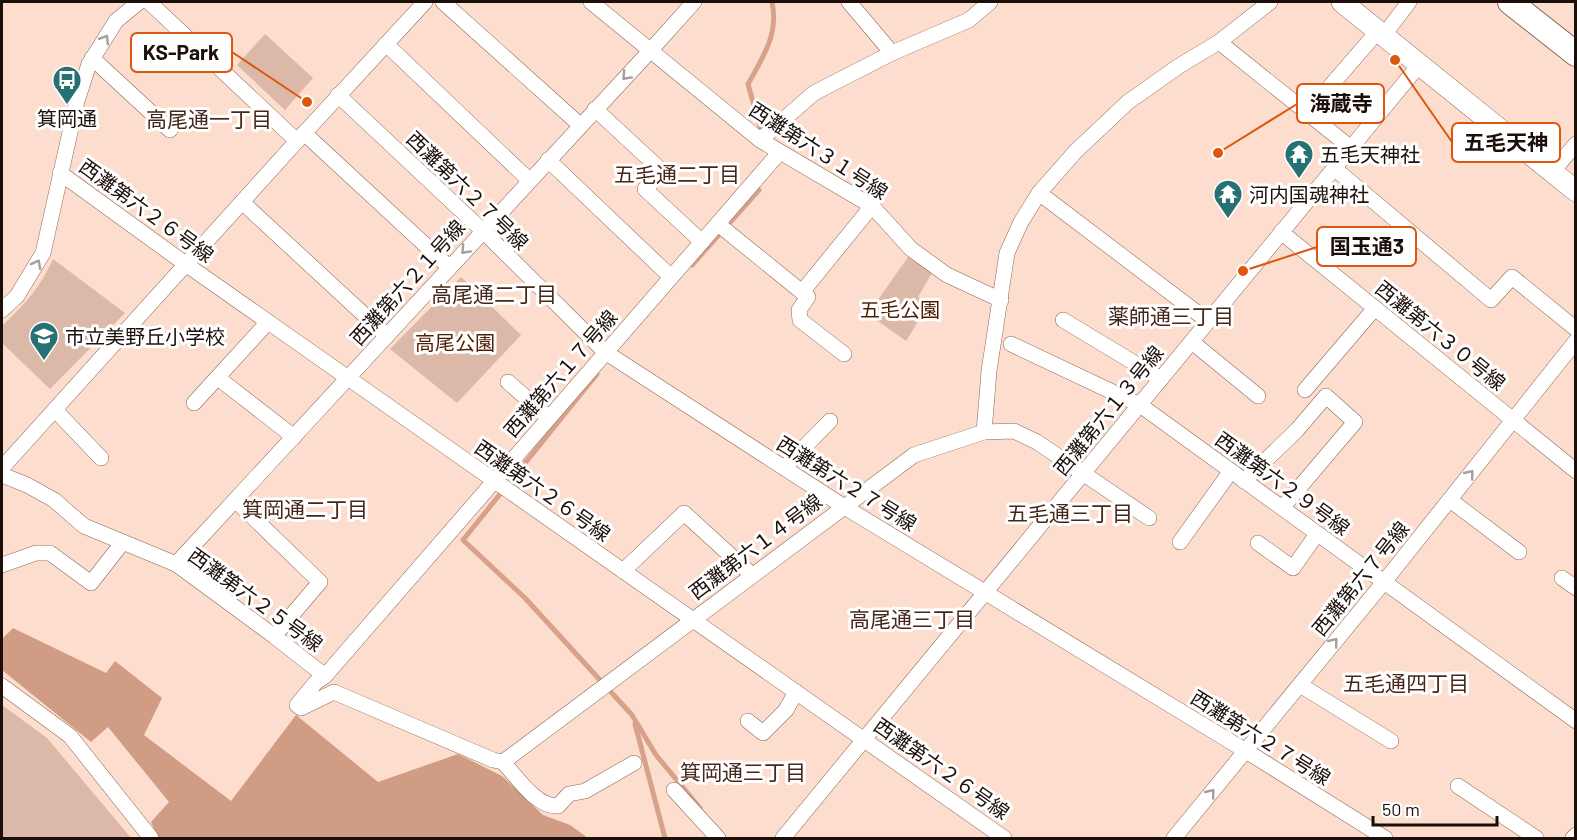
<svg xmlns="http://www.w3.org/2000/svg" width="1577" height="840" font-family="Barlow,'Noto Sans JP',sans-serif">
<style>
.green{fill:#dbb8a8}
.forest{fill:#d19c84}
.lines{fill:none;stroke-linecap:round;stroke-linejoin:round}
.stream{stroke:#d8a28a;stroke-width:5}
.street-casing{stroke:#8a6858;stroke-width:16}
.secondary-casing{stroke:#8a6858;stroke-width:22}
.primary-casing{stroke:#8a6858;stroke-width:26}
.street{stroke:#fff;stroke-width:15}
.secondary{stroke:#fff;stroke-width:21}
.primary{stroke:#fff;stroke-width:24}
.oneway{stroke:#a49f9d}
.labels{text-anchor:middle;dominant-baseline:central;stroke-width:6;stroke-linejoin:round;paint-order:stroke}
.poi-label{font-size:20px;fill:#1c0f09;stroke:#fff;text-anchor:start}
.street-label{font-size:20px;fill:#1c0f09;stroke:#fff}
.park-label{font-size:20px;fill:#501f03;stroke:#fff}
.neighbourhood-label{font-size:21px;fill:#45281a;stroke:#fff}
.leader{fill:none;stroke:#de550c;stroke-width:2}
.callout-dot{fill:#de550c;stroke:#fff;stroke-width:2}
.callout{fill:#fff;stroke:#de550c;stroke-width:2}
.callout-label{font-size:21px;text-anchor:middle;font-weight:bold;fill:#1c0f09}
</style>
<rect width="100%" height="100%" fill="#fcddce"/>
<g class="green">
<path d="M265,34l48,44 -28,32 -48,-45z"/>
<path d="M908,257l24,16 -14,24 11,7 -23,37 -38,-27z"/>
<path d="M53,259l72,54 -75,76 -48,-46v-17c23,-22 38,-38 51,-67z"/>
<path d="M461,277l60,58 -64,68 -67,-54z"/>
<path d="M2,705l45,33 84,100h-129z"/>
</g>
<path class="forest" d="M13,628l93,45 9,-12 47,37 -18,37 87,66 65,-86 82,67 80,-28 44,22 41,39 27,10 18,13h-430l-7,-16 18,-20 -61,-75 -17,15 -89,-72v-31z"/>
<g class="lines">
<g class="stream">
<path d="M760,127l-12,-43c15,-27 31,-50 24,-82"/>
<path d="M692,265l67,-75"/>
<path d="M597,374l-134,166 62,58 107,117 24,40 44,53"/>
<path d="M635,724l30,114"/>
</g>
<g class="street-casing">
<g id="street">
<path d="M149,2l148,139"/>
<path d="M443,2l137,123"/>
<path d="M591,2l169,138 112,66 39,43 36,26 54,25"/>
<path d="M849,2l43,51 77,-33 21,-18"/>
<path d="M1384,35l25,-33"/>
<path d="M1219,42l132,106"/>
<path d="M386,44l143,136"/>
<path d="M92,58l78,72"/>
<path d="M338,95l145,136 122,121 238,154 403,245 139,87"/>
<path d="M595,109l67,62 -17,18 57,53"/>
<path d="M1308,112l70,-81"/>
<path d="M304,133l145,134"/>
<path d="M760,140l54,-47 78,-40"/>
<path d="M548,160l123,117"/>
<path d="M1334,168l157,132 21,-23 64,52"/>
<path d="M1552,172l24,-28"/>
<path d="M60,173l127,92 817,573"/>
<path d="M1039,193l169,128"/>
<path d="M242,202l145,134"/>
<path d="M718,224l90,73 -9,13 1,10 44,34"/>
<path d="M1281,232l295,239"/>
<path d="M802,292l70,-86"/>
<path d="M2,310l15,-14 26,-43 34,-152 12,-37 27,-43 23,-19"/>
<path d="M1063,320l98,59"/>
<path d="M1192,342l66,54"/>
<path d="M1011,344l129,61 436,316"/>
<path d="M218,378l76,59"/>
<path d="M508,382l41,36"/>
<path d="M1305,390l70,-82"/>
<path d="M194,403l74,-81"/>
<path d="M55,410l46,48"/>
<path d="M984,432l5,-61 18,-118 14,-31 18,-29 37,-42 52,-49 51,-36 40,-24 51,-40"/>
<path d="M2,468l295,-327 128,-139"/>
<path d="M784,468l46,-47"/>
<path d="M2,475l25,10 27,15 30,26 92,38 98,72 51,40"/>
<path d="M1244,481l53,-51 29,-34 29,26 -73,86"/>
<path d="M235,500l85,82 -46,54"/>
<path d="M1450,500l69,52"/>
<path d="M1180,542l51,-71"/>
<path d="M1258,543l35,25 24,-34"/>
<path d="M176,564l474,-513 44,-49"/>
<path d="M2,565l34,-12h14l41,30 32,-41"/>
<path d="M623,571l61,-58 68,62"/>
<path d="M1562,578l14,10"/>
<path d="M1300,685l91,56"/>
<path d="M2,686l68,50 81,102"/>
<path d="M748,721l15,12 23,-23 10,-18"/>
<path d="M503,762l-10,-2 -159,-68 -33,16 -4,-3 19,-23 9,-6 454,-523"/>
<path d="M503,762l411,-307 70,-23 30,-1 23,11 112,76"/>
<path d="M503,762c14,15 33,45 55,44l11,-12 16,-3 49,-28"/>
<path d="M1458,786l78,52"/>
<path d="M674,790l44,48"/>
<path d="M783,838l637,-774"/>
<path d="M1174,838l210,-256 192,-241"/>
<path d="M1573,838l3,-3"/>
</g>
</g>
<g class="secondary-casing">
<path id="secondary" d="M1342,2l234,189"/>
</g>
<g class="primary-casing">
<path id="primary" d="M1510,2l66,52"/>
</g>
<use href="#street" class="street"/>
<use href="#secondary" class="secondary"/>
<use href="#primary" class="primary"/>
</g>
<defs><path id="oneway-chevron" d="M-2-3.5L2.5 0L-2 3.5" fill="none" stroke-width="1.6" stroke-linecap="round" stroke-linejoin="round" transform="scale(1.5)"/></defs>
<g class="oneway">
<use href="#oneway-chevron" transform="translate(105 39) rotate(-58)"/>
<use href="#oneway-chevron" transform="translate(626 76) rotate(133)"/>
<use href="#oneway-chevron" transform="translate(465 250) rotate(133)"/>
<use href="#oneway-chevron" transform="translate(37 264) rotate(-62)"/>
<use href="#oneway-chevron" transform="translate(1470 474) rotate(-51)"/>
<use href="#oneway-chevron" transform="translate(1334 642) rotate(-51)"/>
<use href="#oneway-chevron" transform="translate(1211 793) rotate(-51)"/>
</g>
<defs>
<g id="bus-pin" transform="scale(1.5)"><path d="M0 17L-7.5 6A9.5 9.5 0 1 1 7.5 6Z" fill="#267171" stroke="#fff"/><path d="M-5-6H5V4H4V6H2V4H-2V6H-4V4H-5ZM-3.5-4V0h7V-4ZM-3.5 1.2v1.5H-2V1.2ZM2 1.2v1.5H3.5V1.2Z" fill="#fff"/></g>
<g id="temple-pin" transform="scale(1.5)"><path d="M0 17L-7.5 6A9.5 9.5 0 1 1 7.5 6Z" fill="#267171" stroke="#fff"/><path d="M0-6L5-2H3V0L6.5 2.5H4V6H1.5V3h-3V6H-4V2.5H-6.5L-3 0V-2H-5Z" fill="#fff"/></g>
<g id="school-pin" transform="scale(1.5)"><path d="M0 17L-7.5 6A9.5 9.5 0 1 1 7.5 6Z" fill="#267171" stroke="#fff"/><path d="M0-5L7-2L0 1L-7-2ZM-4 1L0 2.5L4 1V4Q0 6-4 4Z" fill="#fff"/></g>
</defs>
<g fill-rule="evenodd">
<use href="#bus-pin" x="67" y="80"/>
<use href="#temple-pin" x="1299" y="154"/>
<use href="#temple-pin" x="1228" y="194"/>
<use href="#school-pin" x="44" y="336"/>
</g>
<g class="labels">
<g class="poi-label">
<text x="67" y="118" text-anchor="middle">箕岡通</text>
<text x="1320" y="154">五毛天神社</text>
<text x="1249" y="194">河内国魂神社</text>
<text x="65" y="336">市立美野丘小学校</text>
</g>
<g class="street-label">
<text transform="translate(819 150) rotate(33)">西灘第六３１号線</text>
<text transform="translate(468 190) rotate(44)">西灘第六２７号線</text>
<text transform="translate(147 210) rotate(36)">西灘第六２６号線</text>
<text transform="translate(407 282) rotate(-48)">西灘第六２１号線</text>
<text transform="translate(1441 335) rotate(39)">西灘第六３０号線</text>
<text transform="translate(560 373) rotate(-49)">西灘第六１７号線</text>
<text transform="translate(1108 410) rotate(-51)">西灘第六１３号線</text>
<text transform="translate(847 483) rotate(32)">西灘第六２７号線</text>
<text transform="translate(1283 483) rotate(36)">西灘第六２９号線</text>
<text transform="translate(543 490) rotate(35)">西灘第六２６号線</text>
<text transform="translate(755 546) rotate(-37)">西灘第六１４号線</text>
<text transform="translate(1360 578) rotate(-51)">西灘第六７号線</text>
<text transform="translate(256 599) rotate(36)">西灘第六２５号線</text>
<text transform="translate(1261 737) rotate(32)">西灘第六２７号線</text>
<text transform="translate(942 768) rotate(35)">西灘第六２６号線</text>
</g>
<g class="park-label">
<text x="900" y="309">五毛公園</text>
<text x="455" y="342">高尾公園</text>
</g>
<g class="neighbourhood-label">
<text x="209" y="118">高尾通一丁目</text>
<text x="677" y="173">五毛通二丁目</text>
<text x="494" y="293">高尾通二丁目</text>
<text x="1171" y="315">薬師通三丁目</text>
<text x="305" y="508">箕岡通二丁目</text>
<text x="1070" y="512">五毛通三丁目</text>
<text x="912" y="618">高尾通三丁目</text>
<text x="1406" y="682">五毛通四丁目</text>
<text x="743" y="771">箕岡通三丁目</text>
</g>
</g>
<path class="leader" d="M307 102L232 52M1218 153L1297 104M1395 60L1452 142M1243 271L1317 247"/>
<g class="callout-dot">
<circle cx="307" cy="102" r="6"/>
<circle cx="1218" cy="153" r="6"/>
<circle cx="1395" cy="60" r="6"/>
<circle cx="1243" cy="271" r="6"/>
</g>
<g class="callout">
<rect x="131" y="33" width="101" height="39" rx="6"/>
<rect x="1297" y="84" width="87" height="39" rx="6"/>
<rect x="1452" y="123" width="108" height="39" rx="6"/>
<rect x="1317" y="227" width="99" height="39" rx="6"/>
</g>
<g class="callout-label">
<text x="181" y="60">KS-Park</text>
<text x="1341" y="111">海蔵寺</text>
<text x="1506" y="150">五毛天神</text>
<text x="1367" y="254">国玉通3</text>
</g>
<rect width="1577" height="840" fill="none" stroke="#1c0f09" stroke-width="6"/>
<path d="M1373 816v9h124v-9" fill="none" stroke="#1c0f09" stroke-width="3"/>
<text x="1382" y="816" font-size="18" fill="#1c0f09" stroke="#ffffff" stroke-width="4.5" paint-order="stroke">50 m</text>
</svg>
